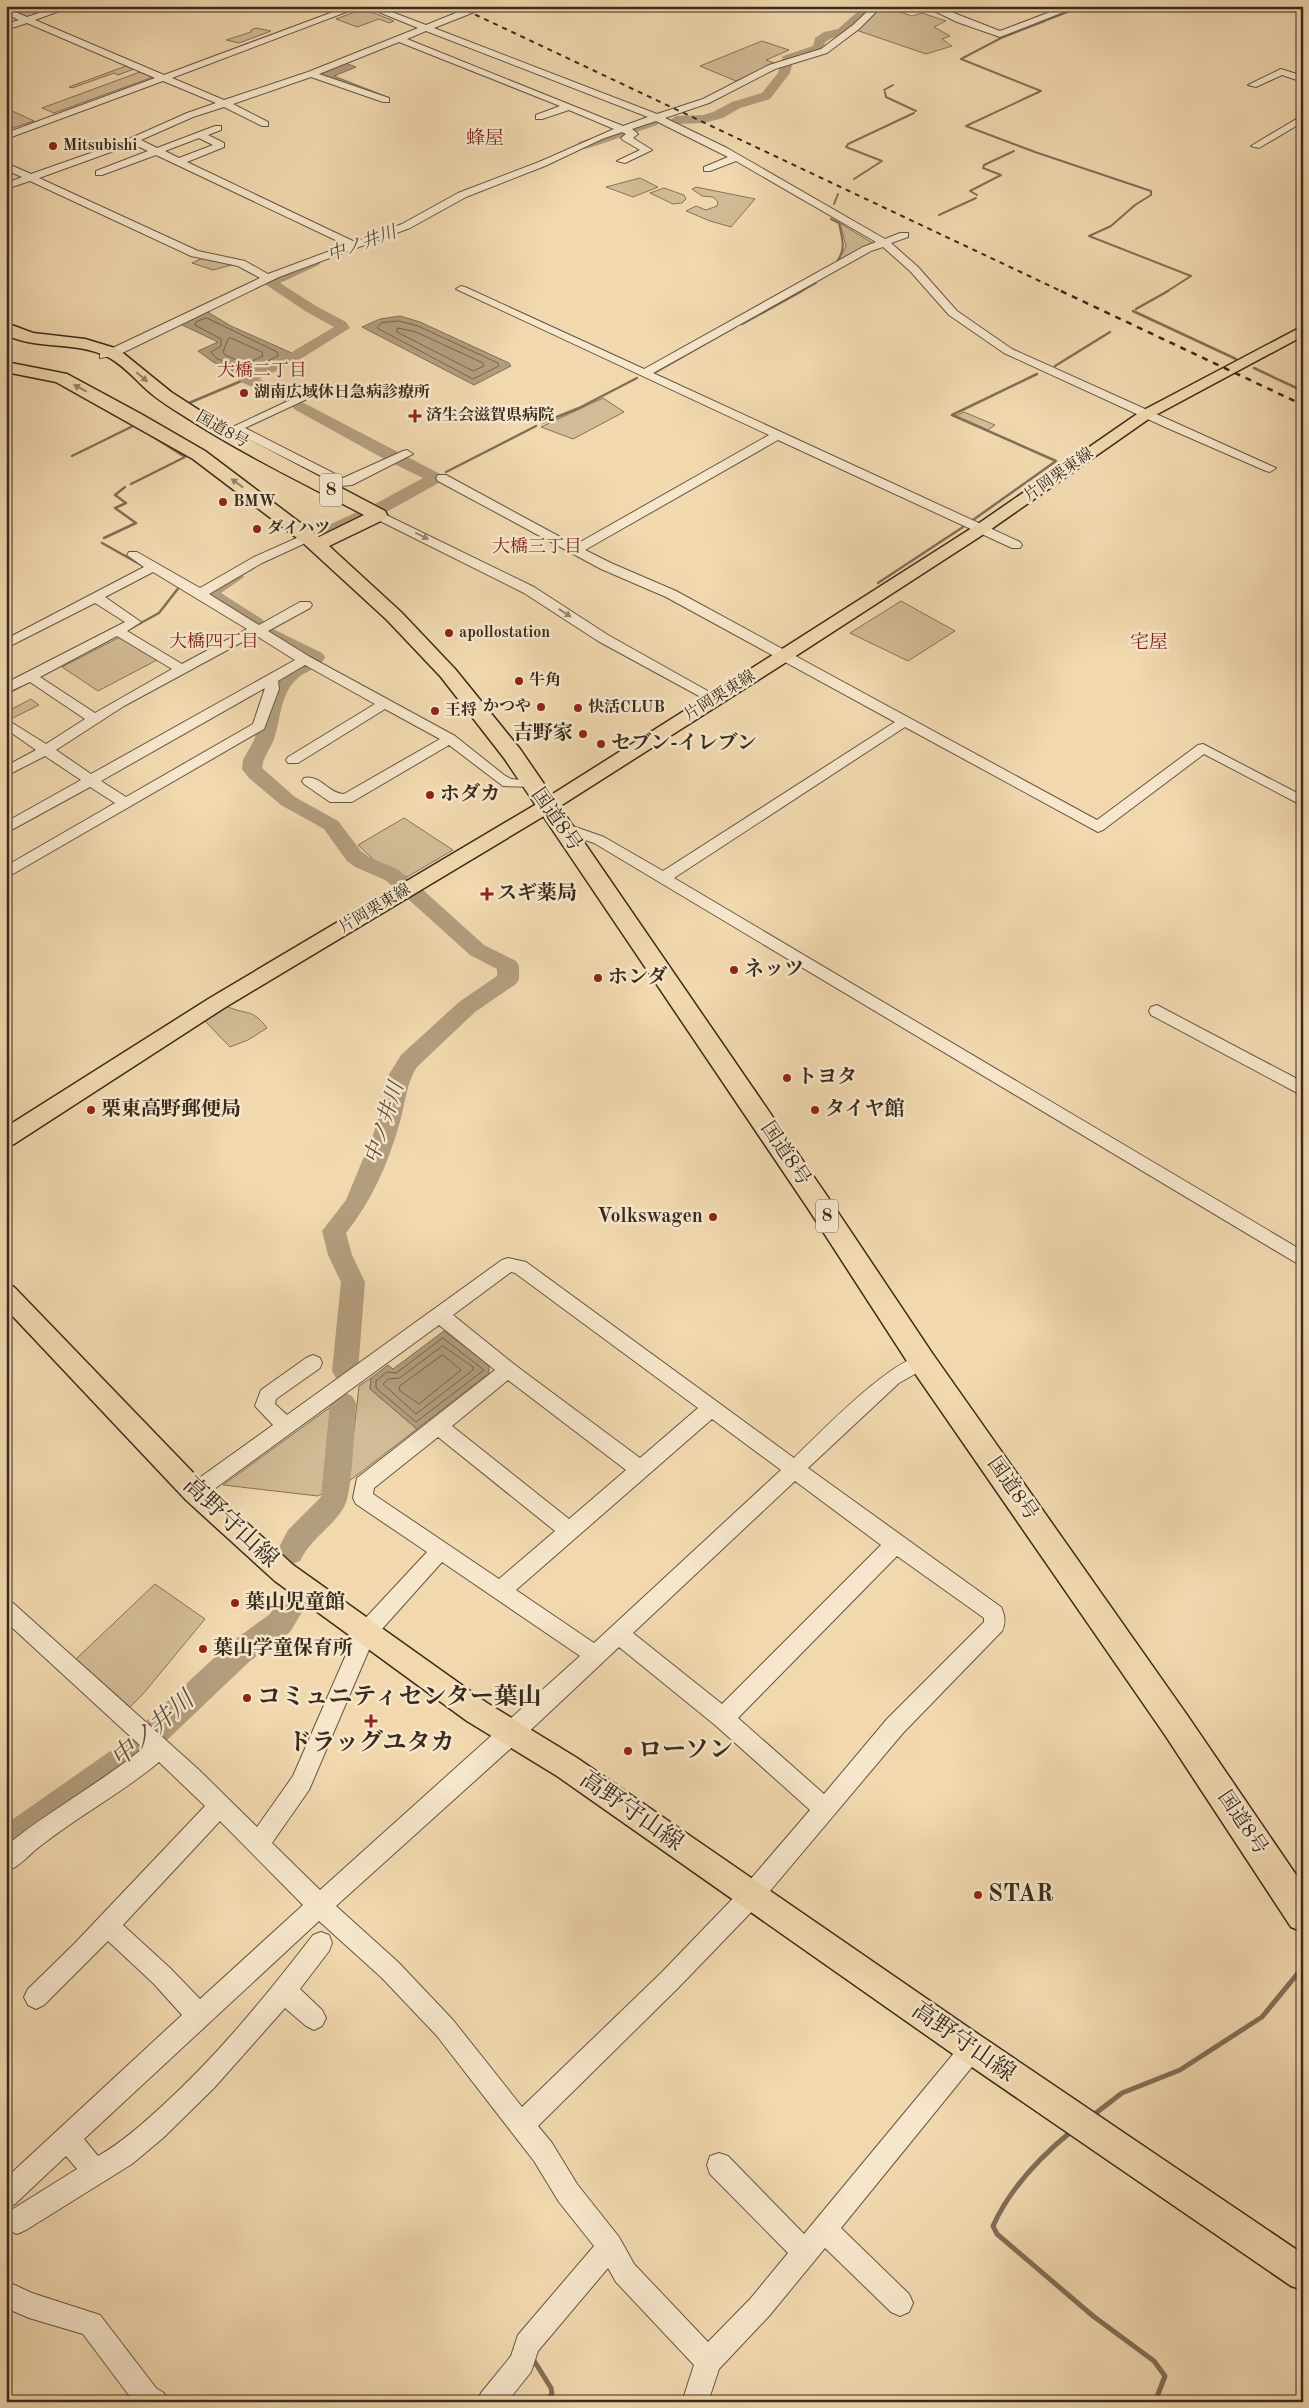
<svg xmlns="http://www.w3.org/2000/svg" width="1309" height="2408" font-family="'Old Standard TT','Noto Serif JP',serif">
<style>
.green{fill:#d2bb96;stroke:#85735a}
.water{fill:#b29d7d;stroke:#816f57}
.lines{fill:none;stroke-linecap:round;stroke-linejoin:round}
.shore{stroke:#75644d;stroke-width:1}
.stream-far3{stroke:#816f57;stroke-width:2}
.stream-far2{stroke:#816f57;stroke-width:2.5}
.stream-far1{stroke:#816f57;stroke-width:3}
.stream{stroke:#816f57;stroke-width:5}
.river{fill:#b29d7d;fill-rule:evenodd}
.minor-casing{stroke:#665642;stroke-width:2}
.major-casing{stroke:#382b1d;stroke-width:3}
.highway-casing{stroke:#382b1d;stroke-width:3}
.minor{fill:#f6e6cb;fill-rule:evenodd}
.major{fill:#f1d8af;fill-rule:evenodd}
.highway{fill:#f1d8af;fill-rule:evenodd}
.rail-far1{stroke:#382b1d;stroke-width:2;stroke-dasharray:5 5;stroke-linecap:butt}
.rail{stroke:#382b1d;stroke-width:2.5;stroke-dasharray:6 6;stroke-linecap:butt}
.oneway{fill:#948266}
.oneway2{fill:#978874}
.poi-dot{fill:#8f2418;stroke:#f6e6cb;stroke-width:2}
.labels{text-anchor:middle;dominant-baseline:central;stroke-width:5;stroke-linejoin:round;paint-order:stroke}
.far-poi-label{font-size:16px;font-weight:bold;fill:#382b1d;stroke:#f6e6cb;text-anchor:start}
.far-street-label{font-size:16px;fill:#382b1d;stroke:#f6e6cb}
.far-water-label{font-size:18px;font-style:italic;fill:#5d4d3a;stroke:#f6e6cb}
.far-neighbourhood-label{font-size:18px;fill:#7a1f14;stroke:#f6e6cb}
.far-quarter-label{font-size:19px;fill:#7a1f14;stroke:#f6e6cb}
.shield{fill:#f6e6cb;stroke:#716351;stroke-width:1}
.shield-label{font-size:19px;font-weight:bold;fill:#382b1d}
.poi-label{font-size:20px;font-weight:bold;fill:#382b1d;stroke:#f6e6cb;text-anchor:start}
.street-label{font-size:20px;fill:#382b1d;stroke:#f6e6cb}
.water-label{font-size:21px;font-style:italic;fill:#5d4d3a;stroke:#f6e6cb}
.near-street-label{font-size:24px;fill:#382b1d;stroke:#f6e6cb}
.near-poi-label{font-size:24px;font-weight:bold;fill:#382b1d;stroke:#f6e6cb;text-anchor:start}
.near-water-label{font-size:25px;font-style:italic;fill:#5d4d3a;stroke:#f6e6cb}
</style>
<rect width="100%" height="100%" fill="#f1d8af"/>
<filter id="stains"><feTurbulence type="fractalNoise" baseFrequency=".004" numOctaves="4"/><feColorMatrix values="0 0 0 0 .2 0 0 0 0 .09 0 0 0 0 .02 0 0 0 .5 -.17"/></filter>
<radialGradient id="worn" r=".72"><stop offset=".6" stop-color="#630" stop-opacity="0"/><stop offset="1" stop-color="#630" stop-opacity=".3"/></radialGradient>
<g class="green">
<path d="M32,6h32l-35,12 -14,-6z"/>
<path d="M882,6l30,10 10,-3 24,8 -12,6 16,9 -8,3 10,7 -26,8 -70,-24z"/>
<path d="M355,12h16l23,9 -5,2 -10,-4 -22,8 -21,-8z"/>
<path d="M256,28l15,3 -32,12 -13,-3 25,-8v-2z"/>
<path d="M762,41l27,9 -23,10 8,3 -38,18 -36,-15z"/>
<path d="M126,66l8,3 -16,6 -4,-2 -42,15 -3,-1z"/>
<path d="M140,72l13,5 -99,36 -12,-5z"/>
<path d="M6,109h2l26,12 -28,9z"/>
<path d="M640,178l18,9 -25,10 -27,-10z"/>
<path d="M696,187l59,12 -24,28 -21,-6 -24,-10 10,-5 10,4 11,-4 1,-4 -5,-5 -11,-1 -10,-7z"/>
<path d="M664,188l20,7 2,4 -4,4 -9,1 -23,-11z"/>
<path d="M840,223l34,21 -38,21 10,-19z"/>
<path d="M203,258l32,6 -22,6 -21,-7z"/>
<path d="M603,398l21,14 -51,27 -32,-12z"/>
<path d="M964,412l31,13 -7,5 -32,-14z"/>
<path d="M901,601l54,30 -47,30 -58,-28z"/>
<path d="M120,637l37,23 -59,31 -36,-24z"/>
<path d="M31,699l8,6 -30,15 -3,-2v-6z"/>
<path d="M404,818l49,32 -46,27 -31,-15 -18,-17z"/>
<path d="M226,1006c21,10 25,1 41,22l-19,12 -18,7 -26,-27z"/>
<path d="M371,1378l-1,11 47,40 -69,53 11,-96z"/>
<path d="M336,1403l-7,87 -11,6 -95,-11z"/>
<path d="M155,1584l50,35 -62,75 -13,13 -54,-48z"/>
</g>
<g class="water">
<path d="M345,63l11,4 -22,9 56,22 -71,-23v-2z"/>
<path d="M206,311l25,15 63,28 -48,23 -33,-15 -15,-11 20,-9 -38,-18z"/>
<path d="M400,316l20,6 89,41 2,3 -37,19 -112,-58 18,-8z"/>
<path d="M444,1331l45,34v8l-72,56 -47,-40 1,-11 17,-13 5,4z"/>
</g>
<g class="lines">
<g class="shore">
<path d="M207,318l70,34 1,4 -32,15 -30,-13 -5,-6 10,-6v-7l-26,-14 1,-3z"/>
<path d="M399,321l19,5 80,37 1,3 -26,13 -96,-51 4,-5z"/>
<path d="M398,328l18,4 67,31 1,3 -11,5 -76,-39z"/>
<path d="M231,338l31,14 1,4 -17,8 -21,-9 -2,-3 5,-13z"/>
<path d="M443,1338l41,32 -68,52 -40,-34v-7l11,-9 9,1z"/>
<path d="M443,1346l30,21v3l-57,44 -33,-30 5,-5 11,-1z"/>
<path d="M443,1355l18,15 -42,34 -20,-14 1,-4z"/>
</g>
<g class="stream-far3">
<path d="M1047,20l33,-13"/>
<path d="M1045,21l-44,17 -40,21 80,32 -75,35 69,26 116,39v4l-16,10 -24,21 -22,10 102,40 -25,16"/>
<path d="M884,90l9,-5"/>
<path d="M885,92l1,5 30,14"/>
<path d="M854,179l28,-18 -36,-14 2,-3 66,-31"/>
<path d="M977,195l-7,-4 31,-16 -18,-7 1,-3 30,-14"/>
<path d="M834,204l4,-10"/>
<path d="M939,215l37,-17"/>
<path d="M831,219l8,4c3,17 8,25 -3,40"/>
<path d="M800,292l16,-9"/>
</g>
<g class="stream-far2">
<path d="M1136,309l32,-18"/>
<path d="M1133,311l103,48"/>
<path d="M742,324l60,-33"/>
<path d="M1055,366l55,-34"/>
<path d="M1254,368l49,23"/>
<path d="M654,373l81,-46"/>
<path d="M189,403l57,-24"/>
<path d="M542,423l37,-15 58,-30"/>
<path d="M72,456l61,-30"/>
<path d="M446,472l90,-46"/>
<path d="M131,484l54,-27 -33,-21"/>
<path d="M973,520l83,-59 -104,-46 85,-41"/>
<path d="M104,538l32,-15 -21,-15 11,-5 -11,-8 10,-8"/>
<path d="M102,543l41,23"/>
<path d="M878,583l85,-56"/>
<path d="M128,630l31,-17 21,-27 -3,-1"/>
</g>
<path class="stream-far1" d="M6,694l18,-10"/>
<g class="stream">
<path d="M1092,2116l30,-23 58,-23 82,-53 41,-50"/>
<path d="M1073,2130c-32,26 -63,58 -80,96l4,8 96,82 61,45 11,15 -10,26"/>
<path d="M533,2359l18,29 1,6 -7,8"/>
</g>
<g class="river">
<path d="M864,6h13l-31,29 -14,3 -7,4 -2,9 -30,10 -3,12 -20,26 -30,9 -17,10 -19,5 -28,1 -6,-4 6,-4 27,-1 10,-3 19,-10 30,-9 16,-20 5,-17 30,-10 2,-8 9,-6 14,-3z"/>
<path d="M652,118l6,4 -1,3 -68,23 -5,1 -7,-4 2,-3z"/>
<path d="M314,258l5,1 2,3 -2,3 -39,18 36,23 30,16 4,6 -48,30 -43,21 35,16 2,3 -8,5 -47,-21 -3,-3 3,-3 51,-24 42,-25 -29,-16 -43,-29 2,-3z"/>
<path d="M300,401l142,74 2,3 -2,3c-22,12 -109,64 -129,59l-3,-4 3,-4 64,-29 46,-25 -37,-18 -92,-51 -2,-3 2,-3z"/>
<path d="M235,572l6,1 3,4 -23,16 41,26 3,4 -3,4h-12l-49,-33 3,-6z"/>
<path d="M273,629l49,24 3,4c-5,12 -18,13 -27,21 -18,15 -17,41 -24,61 -4,11 -11,18 -12,29l33,29 43,24 23,30 8,6 30,13 13,13 -3,5 -7,2 -7,-2 -10,-8 -30,-13 -8,-6 -23,-32 -43,-24 -32,-27 -7,-9 1,-9 11,-20 12,-42 18,-28 22,-11 -39,-21 -3,-4 3,-4z"/>
<path d="M415,887l7,2 62,56 32,16 3,5v13l-3,5 -41,28 -58,55c-11,16 -12,39 -18,58 -11,39 -28,77 -53,108l6,22 13,27 -7,89 -4,7 -9,3 -9,-3 -4,-7 9,-89 -13,-27 -6,-24 24,-31 27,-65 11,-34 4,-25 13,-21 58,-53 38,-26v-7l-27,-14 -62,-56 -3,-5 3,-5z"/>
<path d="M343,1392l9,4 4,7c-2,22 -3,89 -12,104 -12,21 -34,32 -44,54l-10,4 -10,-4 -4,-8 12,-23 33,-33 9,-94 4,-7z"/>
<path d="M290,1597l10,3 4,9 -14,23 -40,29 -104,99 -129,92 -11,4v-32l120,-84 104,-97 40,-29 10,-14z"/>
</g>
<g class="minor-casing">
<g id="minor">
<path d="M60,6h13l-38,14 129,55 185,-69h13l-190,72 52,22 84,-28 110,-44 -54,-22h12l50,19 47,-19h10l-1,3 -48,19 223,86 46,-15 66,-34 52,-16 32,-24 20,-19h9l-23,23 -32,24 -52,16 -66,34 -44,15 62,30 158,91 15,-6h8v4l-17,6 27,24 39,44 55,38 264,119 -6,4 -4,-1 -101,-44 -161,-74 -55,-38 -39,-44 -27,-24 -12,4 -218,122 367,169 2,3 -2,3h-8l-234,-108 -193,110 26,13 65,28 421,229 101,-75 5,-1 100,52v10l-99,-52 -101,76 -5,2 -193,-105 -231,151 629,373v16l-709,-424 -38,-13 -2,-3 7,-5 43,15 59,34 232,-149 -229,-125 -65,-28 -163,-88 -2,-3 2,-3h8l129,70 194,-110 -313,-146 5,-3 4,1 179,82 219,-122 13,-5 -140,-81 -26,10h-6v-4l24,-10 -72,-36 -24,8 6,5 -5,4 19,12 -27,13 -8,-2 23,-11 -17,-10 -2,-2 5,-4 -4,-2 -20,7 -57,27 -79,31 -56,31 -131,49 -161,78 -18,3v-4l160,-76 -22,-12 -47,-10 -161,-75 -24,8v-6l16,-6 -16,-7v-7l25,11 91,-32 65,-29 29,-10 -53,-22 -157,58v-6l149,-55 -128,-55 -21,7v-6l13,-4 -13,-6v-6l21,9zM426,31l222,86 -25,9 -216,-87zM399,42l161,64 -24,9v4h6l27,-9 45,19 -75,33 -81,31 -56,31 -47,18 -168,-80 37,-15v-4l-16,-8 13,-5v-4h-6l-58,22 -16,-8 52,-23 31,-10 38,19h6v-4l-35,-18 78,-27 72,25h6v-4l-70,-24zM199,138l14,7 -34,13 -14,-7zM133,144l15,7 -52,20v4h6l54,-20 190,90 -78,29 -23,-13 -47,-10 -159,-73z"/>
<path d="M924,6h12l64,25 66,-25h13l-79,31 -43,-15z"/>
<path d="M1281,69l22,7v6l-21,-7 -26,12 -8,-2z"/>
<path d="M1303,115v7l-44,26 -8,-2z"/>
<path d="M303,394l6,3 -2,2 -62,29 98,50 60,-27 4,-1 6,4 -61,31 -11,1 -105,-53 -6,2 -6,-4z"/>
<path d="M378,511l156,76 74,48 114,64 -7,4 -5,-1 -112,-61 -74,-48 -150,-75 -2,-3 2,-3z"/>
<path d="M308,533l4,1 2,3 -2,3 -50,23 -53,31 50,31 41,-23h10l2,3 -2,3 -42,23 42,26 145,79 49,39 7,4 25,2 2,3 -2,3 -33,-1 -54,-41 -97,57h-22l-26,-18 -2,-3 2,-3c16,-4 25,16 40,16l96,-55 -55,-30 -87,54h-10l-2,-3 2,-3 87,-53 -70,-39 -27,16 1,8 -15,40 -258,149v-12l109,-63 -25,-16 -84,46v-11l75,-42 -36,-24 -39,20v-10l30,-16 -30,-21v-10l40,25 39,-25 -55,-37 -24,11v-10l119,-61 -30,-19 -89,45v-9l138,-72 -17,-12 2,-3h8l63,36 54,-31zM153,572l94,57 -65,35 -55,-33 14,-9 -36,-25zM255,635l40,25 -204,114 -35,-24 68,-44zM117,636l55,33 -77,44 -55,-36zM265,688l-12,36 -127,73 -25,-16z"/>
<path d="M1157,1005l146,77v14l-152,-81 -2,-4 2,-4z"/>
<path d="M508,1258l18,4 268,196c22,-21 108,-111 135,-102l2,5 -2,5 -30,17 -91,85 193,139c4,8 5,16 1,24l-99,102 -144,171 -81,84 -140,138 14,17 25,41 42,53 15,27 74,78 43,-44 37,-45 -78,-79 -3,-9 3,-9 9,-3 9,3 76,78 160,-193 8,-4 8,4 4,8 -4,8 -139,171 68,66 4,9 -4,9 -9,4 -9,-4 -66,-64 -56,68 -50,53 -11,33h-26l12,-37 -78,-83 -8,-14 -70,83 -7,21 -24,30h-30l4,-9 30,-37 7,-21 76,-89 -35,-44 -25,-41 -97,-125 -55,-58 -63,-57 -235,218 14,17c23,-13 43,-31 63,-49 57,-52 105,-111 152,-172l8,-3 8,3 3,8 -3,8 -29,38 22,21 4,8 -4,8 -8,4 -8,-4 -21,-18 -71,80 -51,50 -31,26 -106,66 -9,4 -9,-4 -2,-13 2,-5 69,-43 -11,-13 -51,48 -9,3v-29l176,-163 -28,-31 -46,-43 -64,64 -8,4 -8,-4 -4,-8 4,-8 47,-46 130,-137 -46,-44c-37,31 -79,53 -116,82 -13,9 -22,22 -37,28v-26c43,-36 94,-62 137,-98l-137,-126v-22l7,3 185,166 59,58 36,-51 66,-151 68,-73 -71,-48 -3,-6 4,-20 138,-108 -56,-45 -237,173 -7,2 -7,-2 -3,-6 3,-6 85,-61 -18,-19 6,-16 45,-32 7,-3 7,3 2,5 -2,5 -44,31 -1,5 12,11 215,-155zM511,1272l4,1 183,135 -58,50 -125,-93 -62,-50zM508,1380l118,90 -57,49 -117,-93zM712,1419l69,51 -187,173 -78,-53zM438,1437l117,94 -56,48 -126,-85 1,-6zM795,1481l86,64 -159,159 -89,-71zM897,1556l87,62v4l-97,97 -63,75 -86,-76zM442,1562l138,94 -260,234 -48,-47 37,-53 65,-152zM619,1647l96,78 95,85 -67,78 -81,84 -140,135 -69,-87 -55,-58 -62,-56 183,-165zM220,1821l83,84 -103,94 -30,-31 -47,-43z"/>
<path d="M6,2281l26,12 68,22 56,73 8,5 4,9h-34l-51,-68 -54,-16 -23,-10z"/>
</g>
</g>
<g class="major-casing">
<g id="major">
<path d="M1303,326v10l-153,82 -163,114 -196,127 -237,151 -330,198 -210,136 -8,2v-19l204,-129 330,-196 239,-151 196,-125 165,-114z"/>
<path d="M6,1284l8,3 190,197 89,81 194,138 90,55 398,274 328,222v36l-12,-4 -338,-232 -396,-278 -90,-55 -192,-140 -89,-81 -180,-191z"/>
</g>
</g>
<g class="highway-casing">
<path id="highway" d="M6,323l27,10 52,6 33,10 53,43 51,33 163,86 2,4 -2,4 -56,27 72,66 54,57 65,80 307,447 105,157 255,362 116,170v47l-12,-5 -126,-192 -253,-366 -103,-159 -305,-452 -63,-81 -54,-57 -86,-79 -108,-82 -137,-77 -50,-10v-10l61,12 74,40 64,37 114,86 45,-22c-61,-32 -123,-62 -180,-99 -13,-8 -26,-16 -37,-26 -13,-12 -25,-26 -41,-34 -31,-15 -69,-6 -100,-21z"/>
</g>
<use href="#minor" class="minor"/>
<use href="#major" class="major"/>
<use href="#highway" class="highway"/>
<path class="rail-far1" d="M457,6l606,286"/>
<path class="rail" d="M1061,291l242,114"/>
</g>
<defs><path id="oneway-solid" d="M-6-.8H1V-3.2L6.5 0L1 3.2V.8H-6Z" transform="scale(1.25)"/></defs>
<g class="oneway">
<use href="#oneway-solid" transform="translate(142 377) rotate(40)"/>
<use href="#oneway-solid" transform="translate(80 388) rotate(-152)"/>
<use href="#oneway-solid" transform="translate(237 483) rotate(-144)"/>
</g>
<g class="oneway2">
<use href="#oneway-solid" transform="translate(422 536) rotate(26)"/>
<use href="#oneway-solid" transform="translate(565 613) rotate(33)"/>
</g>
<g class="poi-dot">
<circle cx="53" cy="146" r="5"/>
<circle cx="244" cy="393" r="5"/>
<path d="M412.5 408.5h5v5h5v5h-5v5h-5v-5h-5v-5h5z"/>
<circle cx="223" cy="502" r="5"/>
<circle cx="257" cy="529" r="5"/>
<circle cx="449" cy="633" r="5"/>
<circle cx="519" cy="681" r="5"/>
<circle cx="541" cy="707" r="5"/>
<circle cx="578" cy="708" r="5"/>
<circle cx="435" cy="711" r="5"/>
<circle cx="583" cy="734" r="5"/>
<circle cx="601" cy="744" r="5"/>
<circle cx="430" cy="795" r="5"/>
<path d="M484.5 886.5h5v5h5v5h-5v5h-5v-5h-5v-5h5z"/>
<circle cx="734" cy="970" r="5"/>
<circle cx="598" cy="978" r="5"/>
<circle cx="787" cy="1078" r="5"/>
<circle cx="91" cy="1110" r="5"/>
<circle cx="815" cy="1110" r="5"/>
<circle cx="713" cy="1217" r="5"/>
<circle cx="235" cy="1603" r="5"/>
<circle cx="203" cy="1649" r="5"/>
<circle cx="247" cy="1698" r="5"/>
<path d="M368.5 1713.5h5v5h5v5h-5v5h-5v-5h-5v-5h5z"/>
<circle cx="628" cy="1751" r="5"/>
<circle cx="978" cy="1895" r="5"/>
</g>
<g class="labels">
<g class="far-poi-label">
<text x="63" y="146">Mitsubishi</text>
<text x="254" y="393">湖南広域休日急病診療所</text>
<text x="426" y="416">済生会滋賀県病院</text>
<text x="233" y="502">BMW</text>
<text x="267" y="529">ダイハツ</text>
<text x="459" y="633">apollostation</text>
<text x="529" y="681">牛角</text>
<text x="531" y="707" text-anchor="end">かつや</text>
<text x="588" y="708">快活CLUB</text>
<text x="445" y="711">王将</text>
</g>
<g class="far-street-label">
<text transform="translate(222 430) rotate(30)">国道8号</text>
<text transform="translate(1059 475) rotate(-35)">片岡栗東線</text>
<text transform="translate(720 696) rotate(-32)">片岡栗東線</text>
<text transform="translate(375 909) rotate(-31)">片岡栗東線</text>
</g>
<g class="far-water-label">
<text transform="translate(362 244) rotate(-20)">中ノ井川</text>
</g>
<g class="far-neighbourhood-label">
<text x="262" y="371">大橋二丁目</text>
<text x="537" y="547">大橋三丁目</text>
<text x="214" y="642">大橋四丁目</text>
</g>
<g class="far-quarter-label">
<text x="485" y="139">蜂屋</text>
<text x="1149" y="643">宅屋</text>
</g>
<g class="shield">
<rect x="320" y="473.5" width="22" height="33" rx="4"/>
<rect x="816" y="1199.5" width="22" height="33" rx="4"/>
</g>
<g class="shield-label">
<text x="331" y="490">8</text>
<text x="827" y="1216">8</text>
</g>
<g class="poi-label">
<text x="573" y="734" text-anchor="end">吉野家</text>
<text x="611" y="744">セブン-イレブン</text>
<text x="440" y="795">ホダカ</text>
<text x="497" y="894">スギ薬局</text>
<text x="744" y="970">ネッツ</text>
<text x="608" y="978">ホンダ</text>
<text x="797" y="1078">トヨタ</text>
<text x="101" y="1110">栗東高野郵便局</text>
<text x="825" y="1110">タイヤ館</text>
<text x="703" y="1217" text-anchor="end">Volkswagen</text>
<text x="245" y="1603">葉山児童館</text>
<text x="213" y="1649">葉山学童保育所</text>
</g>
<g class="street-label">
<text transform="translate(556 820) rotate(55)">国道8号</text>
<text transform="translate(785 1154) rotate(56)">国道8号</text>
<text transform="translate(1012 1489) rotate(55)">国道8号</text>
<text transform="translate(1242 1823) rotate(56)">国道8号</text>
</g>
<g class="water-label">
<text transform="translate(385 1123) rotate(-72)">中ノ井川</text>
</g>
<g class="near-street-label">
<text transform="translate(230 1523) rotate(43)">高野守山線</text>
<text transform="translate(631 1812) rotate(35)">高野守山線</text>
<text transform="translate(963 2043) rotate(35)">高野守山線</text>
</g>
<g class="near-poi-label">
<text x="257" y="1698">コミュニティセンター葉山</text>
<text x="371" y="1744" text-anchor="middle">ドラッグユタカ</text>
<text x="638" y="1751">ローソン</text>
<text x="988" y="1895">STAR</text>
</g>
<g class="near-water-label">
<text transform="translate(153 1730) rotate(-41)">中ノ井川</text>
</g>
</g>
<rect width="1309" height="2408" fill="none" stroke="#f1d8af" stroke-width="25"/>
<rect x="8" y="8" width="1294" height="2393" fill="none" stroke="#382b1d" stroke-width="2.5"/>
<rect x="12" y="12" width="1284" height="2383" fill="none" stroke="#382b1d"/>
<rect width="100%" height="100%" filter="url(#stains)"/>
<rect width="100%" height="100%" fill="url(#worn)"/>
</svg>
